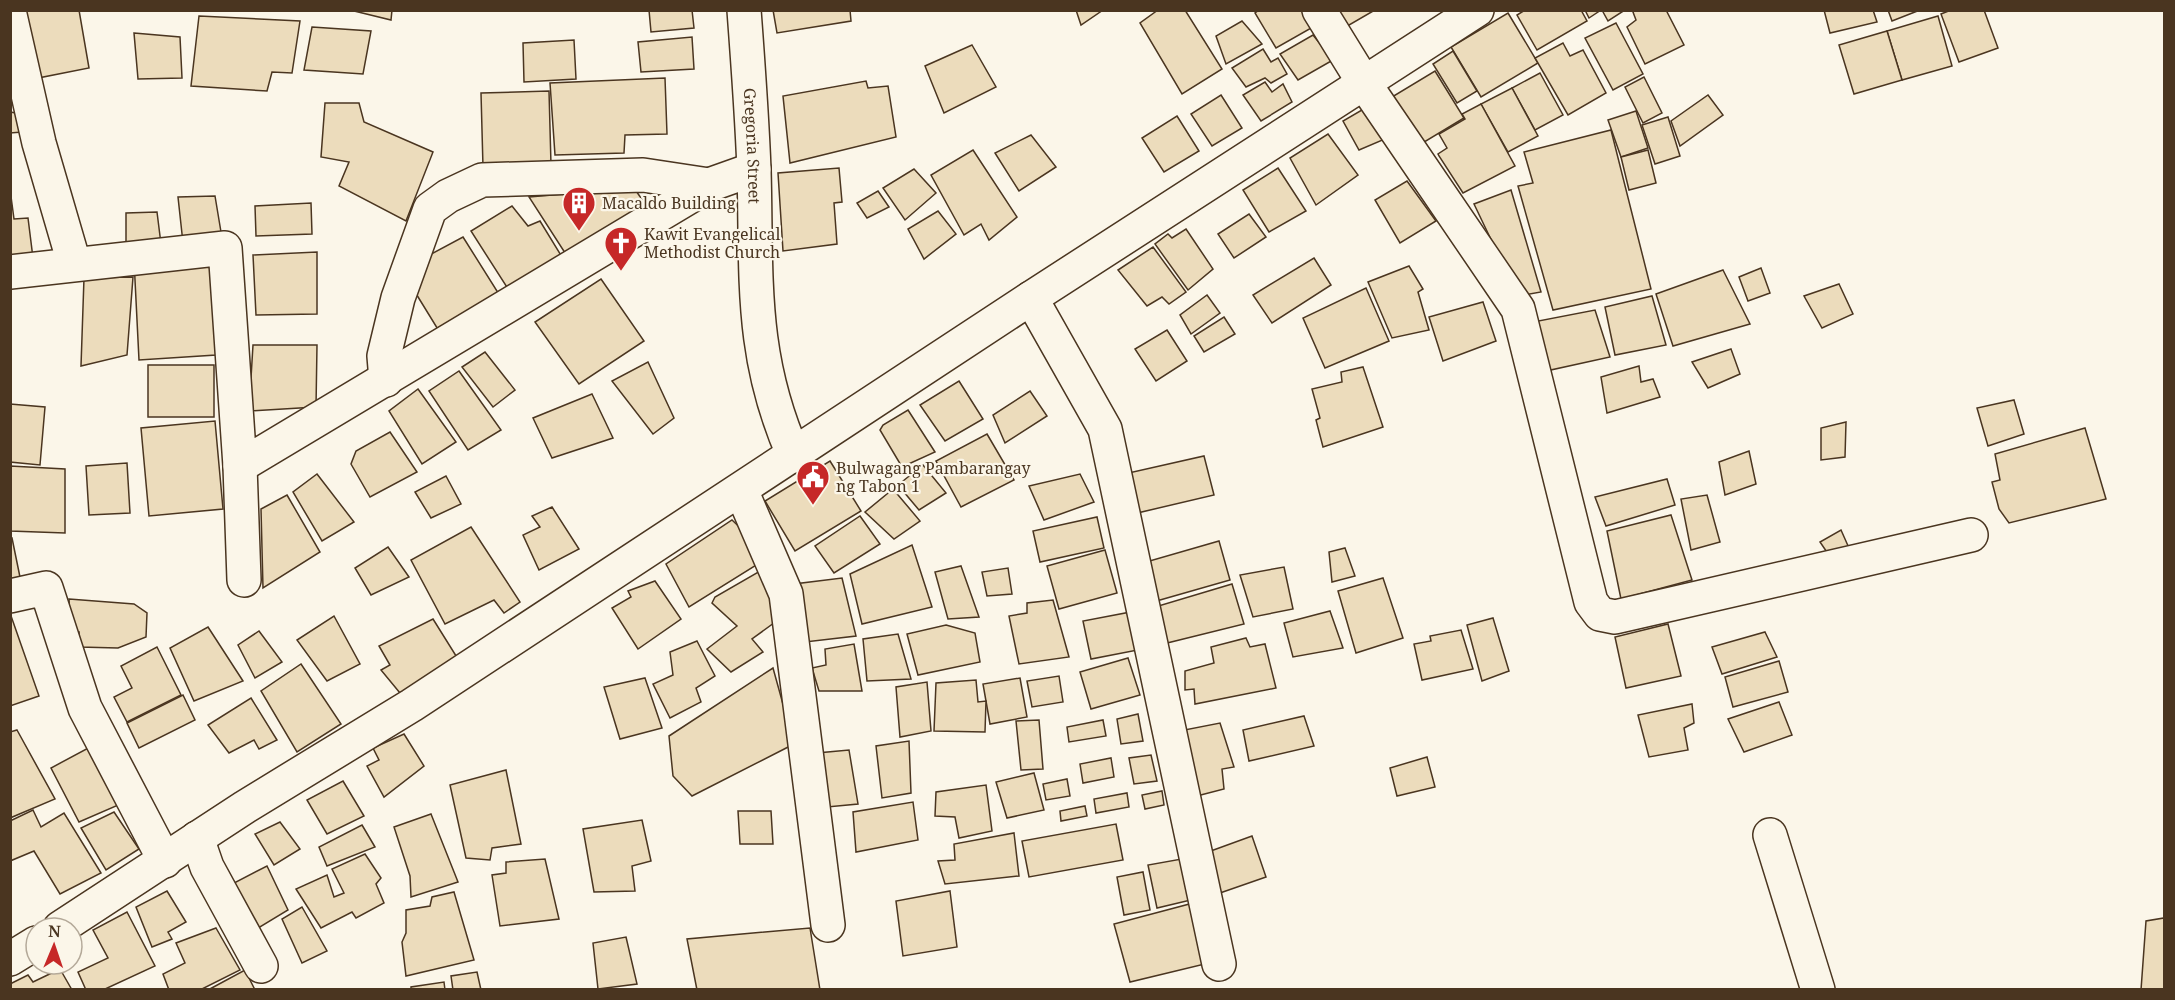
<svg xmlns="http://www.w3.org/2000/svg" width="2175" height="1000" font-family="'Noto Serif',serif">
<style>
.building{fill:#ecdcbc;stroke:#4a3520;stroke-width:1.5}
.lines{fill:none;stroke-linecap:round;stroke-linejoin:round}
.minor-casing{stroke:#4a3520;stroke-width:36}
.minor{stroke:#fbf6e9;stroke-width:33}
.labels{text-anchor:middle;dominant-baseline:central;stroke-width:4.5;stroke-linejoin:round;paint-order:stroke}
.street-label{font-size:16px;fill:#4a3520;stroke:#fbf6e9}
.poi-label{font-size:16px;fill:#4a3520;stroke:#fbf6e9;text-anchor:start}
</style>
<rect width="100%" height="100%" fill="#fbf6e9"/>
<g class="building">
<path d="M25,10h54l10,58 -51,10z"/>
<path d="M350,10h42l-1,10z"/>
<path d="M649,10h43l2,18 -43,4z"/>
<path d="M773,10h77l1,11 -74,12z"/>
<path d="M1076,10h27l-22,15z"/>
<path d="M1158,10h27l37,59 -40,25 -42,-71z"/>
<path d="M1259,10h43l11,17 -37,21 -21,-35z"/>
<path d="M1334,10h41l-31,18z"/>
<path d="M1525,10h56l6,11 -50,29 -20,-35z"/>
<path d="M1585,10h16l-12,8z"/>
<path d="M1602,10h23l-17,11z"/>
<path d="M1636,10h30l18,35 -39,19 -18,-37 9,-7 -3,-8z"/>
<path d="M1824,10h49l4,12 -47,11z"/>
<path d="M1888,10h32l-28,11z"/>
<path d="M1951,10h33l14,38 -39,14 -18,-48z"/>
<path d="M1508,13l30,50 -57,34 -30,-50z"/>
<path d="M199,16l101,5 -8,52 -20,-1 -5,19 -76,-5z"/>
<path d="M1938,16l14,50 -50,14 -15,-49z"/>
<path d="M1242,21l20,23 -36,20 -10,-28z"/>
<path d="M1616,23l27,51 -30,16 -28,-52z"/>
<path d="M312,27l59,4 -8,43 -59,-4z"/>
<path d="M1887,31l15,49 -48,14 -15,-49z"/>
<path d="M134,33l46,4 2,41 -44,1z"/>
<path d="M1313,35l20,25 -35,20 -18,-26z"/>
<path d="M692,37l2,32 -53,3 -3,-30z"/>
<path d="M574,40l2,39 -52,3 -1,-39z"/>
<path d="M1563,43l7,13 13,-6 23,43 -38,22 -33,-57z"/>
<path d="M972,45l24,42 -52,26 -19,-47z"/>
<path d="M1263,49l8,13 7,-4 9,16 -16,9 -6,-5 -19,9 -14,-19z"/>
<path d="M1453,51l24,40 -20,12 -24,-39z"/>
<path d="M1435,71l29,47 -48,29 -29,-47z"/>
<path d="M1540,73l23,42 -28,15 -23,-42z"/>
<path d="M1644,77l18,36 -19,10 -18,-36z"/>
<path d="M665,78l2,56 -42,1 -1,18 -69,2 -5,-72z"/>
<path d="M866,81l2,7 20,-2 8,51 -106,26 -7,-67z"/>
<path d="M1265,82l7,10 11,-8 9,18 -31,19 -18,-26z"/>
<path d="M1512,88l26,48 -30,16 -27,-48z"/>
<path d="M549,91l2,74 -68,2 -2,-74z"/>
<path d="M1221,95l21,33 -30,18 -21,-32z"/>
<path d="M1708,95l15,20 -43,31 -9,-25z"/>
<path d="M325,103h34l5,19 69,30 -27,69 -67,-35 10,-24 -28,-5z"/>
<path d="M1481,104l34,62 -52,27 -24,-37 -1,-2 9,-6 -8,-14 26,-15 -3,-5z"/>
<path d="M1367,107l18,32 -26,11 -16,-29z"/>
<path d="M1636,111l12,37 -27,9 -13,-37z"/>
<path d="M10,112l12,2v18l-12,1z"/>
<path d="M1177,116l22,35 -35,21 -22,-34z"/>
<path d="M1668,117l12,39 -25,8 -13,-39z"/>
<path d="M1611,130l40,159 -98,21 -35,-124 15,-3 -9,-31z"/>
<path d="M1328,134l30,41 -42,30 -26,-47z"/>
<path d="M1031,135l25,32 -37,24 -24,-38z"/>
<path d="M973,150l44,67 -28,23 -8,-16 -17,11 -33,-60z"/>
<path d="M1648,150l8,33 -27,7 -8,-33z"/>
<path d="M839,168l3,34 -8,1 3,41 -54,7 -5,-78z"/>
<path d="M1278,168l28,43 -37,21 -26,-42z"/>
<path d="M914,169l22,24 -31,27 -22,-32z"/>
<path d="M1407,181l29,40 -36,22 -25,-43z"/>
<path d="M634,188l14,20 -81,48 -38,-59z"/>
<path d="M10,189l4,30 14,-1 5,40 -23,2z"/>
<path d="M1511,190l30,102 -23,4 -44,-92z"/>
<path d="M878,191l11,16 -22,11 -10,-15z"/>
<path d="M215,196l7,42 -39,5 -5,-46z"/>
<path d="M311,203l1,31 -56,2 -1,-30z"/>
<path d="M512,206l16,20 12,-5 22,36 -52,35 -39,-61z"/>
<path d="M938,211l18,23 -32,25 -16,-30z"/>
<path d="M157,212l4,32 -35,2v-33z"/>
<path d="M1249,214l17,23 -32,21 -16,-24z"/>
<path d="M1186,229l27,40 -25,21 -33,-46 13,-10 4,4z"/>
<path d="M463,237l39,62 -60,37 -27,-44 7,-33z"/>
<path d="M1153,247l33,45 -17,12 -7,-7 -15,9 -29,-36z"/>
<path d="M317,252v62l-61,1 -3,-60z"/>
<path d="M211,256l5,99 -77,5 -5,-100z"/>
<path d="M1314,258l17,27 -59,38 -19,-28z"/>
<path d="M1409,266l14,23 -5,3 11,38 -37,8 -24,-56z"/>
<path d="M1761,268l9,25 -22,8 -9,-24z"/>
<path d="M1723,270l27,54 -77,22 -17,-52z"/>
<path d="M133,277l-6,78 -46,11 3,-88z"/>
<path d="M601,279l43,62 -65,43 -44,-62z"/>
<path d="M1839,284l14,30 -31,14 -18,-32z"/>
<path d="M1366,288l23,53 -64,27 -22,-50z"/>
<path d="M1207,295l13,18 -29,21 -11,-19z"/>
<path d="M1652,296l14,49 -51,10 -10,-48z"/>
<path d="M1483,302l13,39 -53,20 -14,-44z"/>
<path d="M1595,310l15,47 -64,14 -13,-49z"/>
<path d="M1224,317l11,17 -31,18 -10,-16z"/>
<path d="M1167,330l20,31 -31,20 -21,-32z"/>
<path d="M253,345h64l-1,62 -67,4z"/>
<path d="M1731,349l9,25 -32,14 -16,-26z"/>
<path d="M485,352l30,38 -22,17 -31,-40z"/>
<path d="M648,362l26,56 -21,16 -41,-53z"/>
<rect x="148" y="365" width="66" height="52"/>
<path d="M1639,366l2,16 12,-3 7,18 -53,16 -6,-36z"/>
<path d="M1363,367l20,60 -60,20 -7,-27 4,-2 -8,-29 30,-7 -1,-10z"/>
<path d="M459,371l42,59 -33,20 -39,-59z"/>
<path d="M959,381l24,38 -38,22 -25,-36z"/>
<path d="M418,389l38,53 -34,22 -33,-53z"/>
<path d="M1030,391l17,25 -42,27 -12,-28z"/>
<path d="M592,394l21,44 -61,20 -19,-40z"/>
<path d="M2014,400l10,34 -36,12 -11,-38z"/>
<path d="M10,404l35,3 -5,58 -30,-3z"/>
<path d="M908,410l27,42 -33,15 -22,-37 3,-5z"/>
<path d="M215,421l8,88 -74,7 -8,-88z"/>
<path d="M1846,422l-1,35 -24,3v-32z"/>
<path d="M2085,428l21,71 -97,24 -10,-14 -7,-27 8,-2 -5,-26z"/>
<path d="M390,432l27,40 -47,25 -19,-33 5,-13z"/>
<path d="M987,434l27,46 -53,27 -25,-46z"/>
<path d="M1749,451l7,33 -31,11 -6,-33z"/>
<path d="M1204,456l10,39 -81,19 -9,-40z"/>
<path d="M830,461l31,50 -66,40 -30,-50z"/>
<path d="M127,463l3,50 -41,2 -3,-49z"/>
<path d="M923,465l23,28 -27,17 -21,-25z"/>
<path d="M10,466l55,3v64l-55,-2z"/>
<path d="M317,474l37,48 -32,19 -29,-49z"/>
<path d="M1080,474l14,28 -50,18 -15,-34z"/>
<path d="M446,476l15,28 -30,14 -16,-26z"/>
<path d="M1667,479l8,26 -69,21 -11,-29z"/>
<path d="M893,489l27,32 -26,18 -29,-27z"/>
<path d="M287,495l33,57 -57,36 -2,-79z"/>
<path d="M1707,495l13,47 -29,8 -10,-51z"/>
<path d="M552,507l27,42 -40,21 -16,-35 17,-8 -8,-11z"/>
<path d="M1671,515l21,65 -71,19 -14,-68z"/>
<path d="M860,516l20,28 -46,29 -19,-27z"/>
<path d="M1097,517l7,31 -64,14 -7,-31z"/>
<path d="M732,520l19,18 7,26 -69,43 -23,-43z"/>
<path d="M471,527l49,75 -16,11 -10,-13 -49,24 -34,-64z"/>
<path d="M1841,530l12,27 -18,7 -15,-22z"/>
<path d="M12,538l9,44 -11,2v-45z"/>
<path d="M1219,541l11,39 -77,22 -7,-40z"/>
<path d="M912,545l20,62 -70,17 -12,-50z"/>
<path d="M388,547l21,30 -38,18 -16,-27z"/>
<path d="M1345,548l10,28 -23,6 -3,-30z"/>
<path d="M1105,550l12,43 -58,16 -12,-43z"/>
<path d="M961,566l18,51 -31,2 -13,-47z"/>
<path d="M1284,567l9,42 -40,8 -13,-42z"/>
<path d="M1008,568l4,26 -25,2 -5,-24z"/>
<path d="M760,571l18,49 -26,19 11,13 -32,20 -24,-23 30,-23 -25,-23 3,-6z"/>
<path d="M842,578l14,58 -51,6 -11,-58z"/>
<path d="M1383,578l20,60 -47,15 -18,-62z"/>
<path d="M655,581l26,38 -43,30 -26,-41 19,-11 -3,-6z"/>
<path d="M1232,584l12,40 -85,21 -4,-38z"/>
<path d="M69,599l65,5 13,9 -1,24 -28,11 -39,-1v-15l-9,-1z"/>
<path d="M1053,600l16,57 -50,7 -10,-48 18,-3v-10z"/>
<path d="M1136,611l7,38 -52,10 -8,-38z"/>
<path d="M1330,611l13,37 -50,9 -9,-34z"/>
<path d="M10,613l29,83 -29,10z"/>
<path d="M334,616l26,48 -33,17 -30,-41z"/>
<path d="M1493,618l16,53 -27,10 -15,-56z"/>
<path d="M433,619l25,40 -58,34 -19,-23 9,-5 -11,-19z"/>
<path d="M1668,624l13,52 -55,12 -11,-51z"/>
<path d="M946,625l29,8 5,29 -62,13 -11,-41z"/>
<path d="M208,627l35,54 -49,20 -24,-53z"/>
<path d="M1461,630l12,39 -51,11 -8,-36 17,-3 -1,-5z"/>
<path d="M259,631l23,31 -27,16 -17,-33z"/>
<path d="M1765,632l12,25 -55,17 -10,-27z"/>
<path d="M898,634l13,45 -44,2 -4,-42z"/>
<path d="M1246,638l4,9 15,-3 11,44 -81,16 -1,-15 -9,1v-19l29,-8 -3,-16z"/>
<path d="M697,641l18,35 -19,12 5,14 -31,16 -17,-34 20,-9 -3,-23z"/>
<path d="M854,644l8,47h-43l-7,-23 14,-3 -1,-16z"/>
<path d="M157,647l24,48 -54,27 -13,-25 18,-9 -11,-22z"/>
<path d="M1128,658l12,37 -49,14 -11,-37z"/>
<path d="M1779,661l9,31 -55,15 -8,-30z"/>
<path d="M301,664l40,60 -44,28 -36,-61z"/>
<path d="M773,668l21,76 -102,52 -19,-20 -4,-40z"/>
<path d="M1059,676l4,26 -31,5 -5,-26z"/>
<path d="M645,678l17,50 -42,11 -16,-52z"/>
<path d="M1020,678l7,39 -37,7 -7,-40z"/>
<path d="M976,680l2,22 8,-1 -1,31 -51,-1 2,-48z"/>
<path d="M927,682l4,49 -31,6 -4,-50z"/>
<path d="M183,695l12,25 -56,28 -12,-25z"/>
<path d="M251,698l26,42 -18,9 -5,-9 -25,13 -21,-28z"/>
<path d="M1779,702l13,33 -48,17 -16,-33z"/>
<path d="M1692,704l2,19 -10,5 4,22 -39,7 -11,-42z"/>
<path d="M1138,714l5,27 -22,3 -4,-25z"/>
<path d="M1304,716l10,30 -65,15 -6,-31z"/>
<path d="M1039,720l4,49 -22,1 -5,-49z"/>
<path d="M1103,720l3,16 -37,6 -2,-15z"/>
<path d="M1220,723l14,44 -12,2 2,20 -35,9 -15,-66z"/>
<path d="M17,730l38,69 -45,19v-86z"/>
<path d="M404,734l20,32 -40,31 -17,-31 12,-6 -6,-12z"/>
<path d="M909,741l2,52 -29,5 -6,-52z"/>
<path d="M92,746l31,57 -44,19 -28,-54z"/>
<path d="M849,750l9,54 -31,3 -10,-54z"/>
<path d="M1151,755l6,26 -23,3 -5,-26z"/>
<path d="M1427,757l8,30 -38,9 -7,-28z"/>
<path d="M1111,758l3,19 -31,6 -3,-19z"/>
<path d="M506,770l15,74 -29,4 -2,12 -24,-2 -16,-73z"/>
<path d="M1034,773l10,37 -37,8 -11,-36z"/>
<path d="M1067,779l3,17 -24,4 -3,-16z"/>
<path d="M343,781l21,35 -37,18 -20,-34z"/>
<path d="M986,785l6,46 -33,7 -4,-21 -20,-1 1,-24z"/>
<path d="M1162,791l2,14 -19,4 -3,-14z"/>
<path d="M1127,793l2,14 -33,6 -2,-14z"/>
<path d="M913,802l5,38 -62,12 -3,-40z"/>
<path d="M1085,806l2,10 -26,5 -1,-10z"/>
<path d="M33,810l8,17 23,-14 37,60 -41,21 -26,-43 -24,10v-40z"/>
<path d="M738,811h33l2,33h-33z"/>
<path d="M114,812l25,37 -33,21 -25,-42z"/>
<path d="M431,814l27,68 -47,15 -1,-21 -16,-49z"/>
<path d="M642,820l9,41 -19,5 3,25 -41,1 -11,-63z"/>
<path d="M280,822l20,27 -26,16 -19,-31z"/>
<path d="M1116,824l7,36 -94,17 -7,-36z"/>
<path d="M362,825l13,22 -48,19 -8,-19z"/>
<path d="M1014,833l5,43 -74,8 -7,-23 17,-1 -1,-16z"/>
<path d="M1252,836l14,41 -46,16 -12,-41z"/>
<path d="M365,854l16,24 -5,6 8,19 -28,15 -4,-6 -31,16 -25,-39 31,-14 7,22 10,-4 -12,-24z"/>
<path d="M1187,858l8,41 -38,9 -9,-43z"/>
<path d="M545,859l14,60 -59,7 -8,-51 14,-2v-11z"/>
<path d="M267,866l21,44 -33,20 -21,-47z"/>
<path d="M1143,872l7,38 -26,5 -7,-38z"/>
<path d="M167,891l19,31 -18,10 4,7 -20,8 -16,-40z"/>
<path d="M950,891l7,56 -54,9 -7,-55z"/>
<path d="M454,892l20,68 -68,16 -4,-34 4,-9v-23l24,-4 2,-9z"/>
<path d="M1197,902l12,61 -79,19 -16,-58z"/>
<path d="M302,907l25,44 -25,12 -20,-44z"/>
<path d="M127,912l28,54 -52,24h-17l-8,-18 30,-14 -15,-28z"/>
<path d="M2164,918v72h-23l5,-69z"/>
<path d="M216,928l24,42 -40,20h-31l-6,-16 22,-11 -9,-20z"/>
<path d="M810,928l10,62h-123l-10,-51z"/>
<path d="M626,937l11,47 -39,5 -5,-46z"/>
<path d="M60,969l12,21h-62v-6l18,-9 5,7z"/>
<path d="M245,970l10,20h-47z"/>
<path d="M477,972l4,18h-28l-2,-14z"/>
<path d="M444,982l1,8h-34v-3z"/>
</g>
<g class="lines">
<g class="minor-casing">
<g id="minor">
<path id="s1" d="M744,10c4,53 8,107 10,160 3,106 -5,185 40,286"/>
<path d="M1319,10l45,73 154,226 73,293 9,12 15,3 356,-82"/>
<path d="M10,15l29,128 35,120"/>
<path d="M10,272l215,-24 15,218 469,-281 45,-16"/>
<path d="M1031,298l74,131 114,535"/>
<path d="M386,380l-2,-24 14,-58 32,-89 18,-13 34,-16 161,-5 66,10"/>
<path d="M240,466l4,114"/>
<path d="M741,490l45,104 42,331"/>
<path d="M10,596l36,-8 39,120 80,153"/>
<path d="M1770,835l48,155"/>
<path d="M197,838l10,29 54,99"/>
<path d="M60,928l185,-121 167,-102 619,-407 446,-288"/>
<path d="M10,959l26,-16"/>
</g>
</g>
<use href="#minor" class="minor"/>
</g>
<defs>
<g id="building-pin" transform="scale(1.725)"><path d="M0 17L-7.5 6A9.5 9.5 0 1 1 7.5 6Z" fill="#c62828" stroke="#fbf6e9"/><path d="M-4-6H4V6H1V3H-1V6H-4ZM-2.5-4.3h1.7v1.8h-1.7ZM.8-4.3h1.7v1.8H.8ZM-2.5-1h1.7V.8h-1.7ZM.8-1h1.7V.8H.8Z" fill="#fff"/></g>
<g id="church-pin" transform="scale(1.725)"><path d="M0 17L-7.5 6A9.5 9.5 0 1 1 7.5 6Z" fill="#c62828" stroke="#fbf6e9"/><path d="M-1.2-6h2.4v3.5h3.3v2.4h-3.3V6h-2.4V-.1h-3.3v-2.4h3.3Z" fill="#fff"/></g>
<g id="civic-pin" transform="scale(1.725)"><path d="M0 17L-7.5 6A9.5 9.5 0 1 1 7.5 6Z" fill="#c62828" stroke="#fbf6e9"/><path d="M-.6-6.5H3V-4.5H.6V-3L4-1V1h2V6H-6V1h2V-1L-.6-3ZM-1.2 2.5V6h2.4V2.5Z" fill="#fff"/></g>
</defs>
<g fill-rule="evenodd">
<use href="#building-pin" x="579" y="203"/>
<use href="#church-pin" x="621" y="243"/>
<use href="#civic-pin" x="813" y="477"/>
</g>
<g class="labels">
<g class="street-label">
<text stroke="none"><textPath href="#s1" startOffset="136">Gregoria Street</textPath></text>
</g>
<g class="poi-label">
<text x="602" y="203">Macaldo Building</text>
<text x="644" y="234">Kawit Evangelical<tspan x="644" dy="18">Methodist Church</tspan></text>
<text x="836" y="468">Bulwagang Pambarangay<tspan x="836" dy="18">ng Tabon 1</tspan></text>
</g>
</g>
<rect width="2175" height="1000" fill="none" stroke="#4a3520" stroke-width="24"/>
<g transform="translate(54 946) rotate(2)"><circle r="28" fill="#fbf6e9" stroke="#b4a999" stroke-width="1.5"/>
<path d="M0-4.5L10 22L0 15L-10 22Z" fill="#c62828"/>
<text y="-9" font-size="16" font-weight="bold" text-anchor="middle" fill="#4a3520">N</text>
</g>
</svg>
